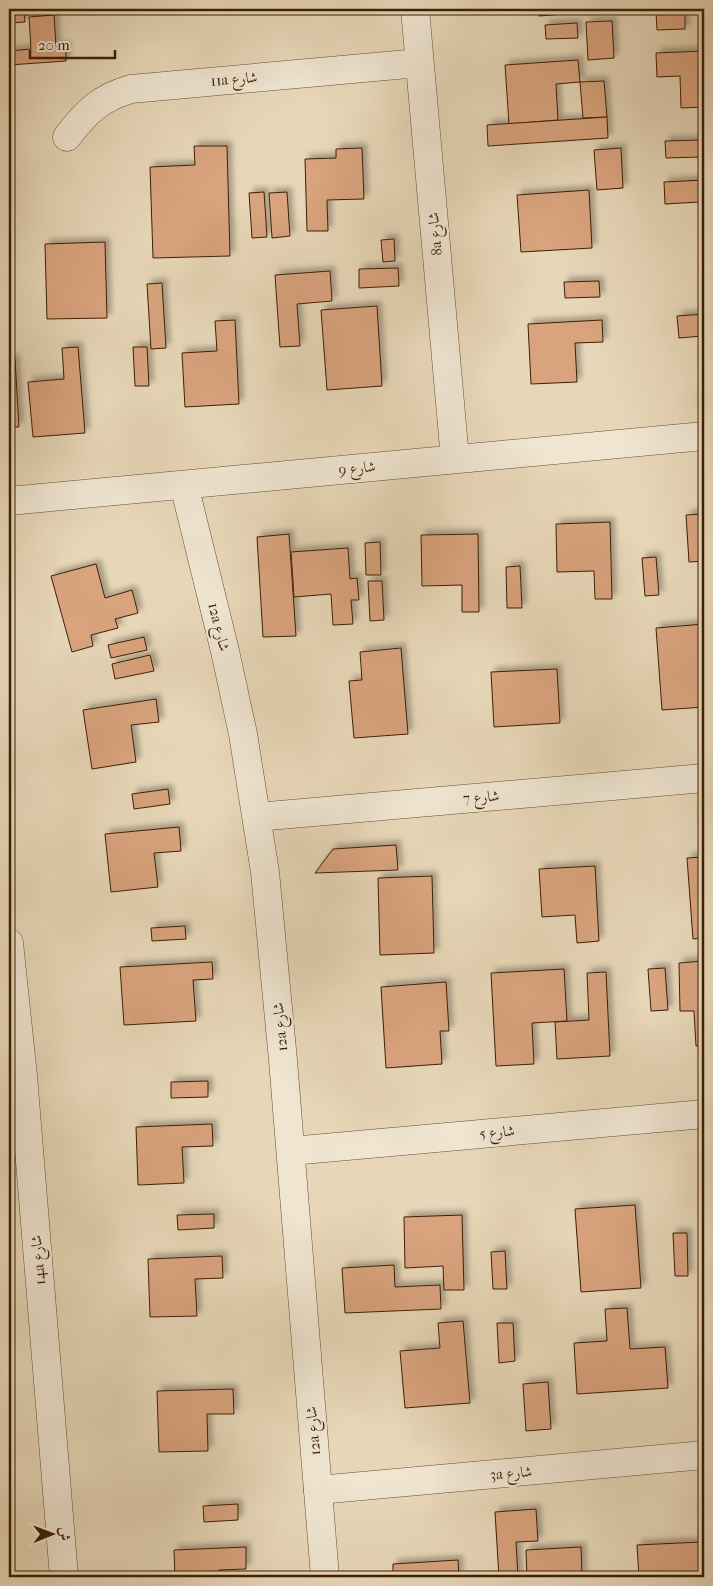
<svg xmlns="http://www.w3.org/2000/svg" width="713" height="1586" font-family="'IM FELL French Canon',Amiri,serif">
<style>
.building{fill:#d8a37d;stroke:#3d1f04;filter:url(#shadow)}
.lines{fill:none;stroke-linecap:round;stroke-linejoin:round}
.minor-casing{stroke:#684d31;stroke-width:29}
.minor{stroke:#efe5d1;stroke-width:28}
.labels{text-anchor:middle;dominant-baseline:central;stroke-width:4.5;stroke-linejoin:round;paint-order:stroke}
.street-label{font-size:15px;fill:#3d1f04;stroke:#efe5d1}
</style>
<defs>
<filter id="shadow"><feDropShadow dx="4.5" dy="-4.5" stdDeviation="2.5" flood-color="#0004"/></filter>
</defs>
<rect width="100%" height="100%" fill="#e7d7b8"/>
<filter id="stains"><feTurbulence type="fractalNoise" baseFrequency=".004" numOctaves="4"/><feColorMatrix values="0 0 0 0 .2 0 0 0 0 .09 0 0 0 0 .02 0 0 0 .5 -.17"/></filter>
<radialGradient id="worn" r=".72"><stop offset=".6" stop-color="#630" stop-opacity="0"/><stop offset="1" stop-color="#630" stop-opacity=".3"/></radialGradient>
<g class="building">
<path d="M9,9h46v1l-31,1 1,11 -16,1z"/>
<path d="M151,9h53l-53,3z"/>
<path d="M538,9h37l1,4 -37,3z"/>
<path d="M575,9h36v1l-35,3z"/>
<path d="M656,12h29v17l-28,1z"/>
<path d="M54,15l2,31h10v15l-57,4v-14l22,-2 -2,-32z"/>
<path d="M612,21l2,37 -26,2 -2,-38z"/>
<path d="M577,23l1,15 -32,1 -1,-14z"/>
<path d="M704,51v56l-23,1 -1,-32 -23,1 -1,-24z"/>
<path d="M578,60l2,22 -24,2 2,36 -49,4 -4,-59z"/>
<path d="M604,81l3,36 -24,1 -3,-36z"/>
<path d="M607,117l1,21 -120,8 -1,-21z"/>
<path d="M699,140l1,17 -34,1 -1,-17z"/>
<path d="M194,146h33l3,110 -77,2 -3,-91 45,-2z"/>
<path d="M362,148l2,51 -37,1 1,31h-21l-2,-72 31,-1v-9z"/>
<path d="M621,148l2,40 -26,2 -3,-40z"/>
<path d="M704,180v60h-2l-2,-38 -35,2 -1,-22z"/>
<path d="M589,190l3,58 -71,4 -4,-57z"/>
<path d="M264,192l3,45 -15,1 -3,-45z"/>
<path d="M287,192l3,44 -18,2 -3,-45z"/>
<path d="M394,239l1,22 -12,1 -2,-22z"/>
<path d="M105,242l2,76 -60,1 -2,-75z"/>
<path d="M398,268l1,18 -40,2v-19z"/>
<path d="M330,271l2,30 -35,3 3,42 -20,1 -5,-72z"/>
<path d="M599,281l1,16 -35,1 -1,-16z"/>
<path d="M162,283l4,65 -15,1 -4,-65z"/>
<path d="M377,306l5,80 -55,4 -6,-80z"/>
<path d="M704,314v40l-1,-18 -24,2 -2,-22z"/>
<path d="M235,320l4,84 -54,3 -3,-54 35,-2 -2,-30z"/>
<path d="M602,320l1,22 -28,1 2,39 -46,2 -3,-60z"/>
<path d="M78,347l7,86 -52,4 -5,-55 36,-3 -2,-31z"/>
<path d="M133,347h14l2,39h-14z"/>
<path d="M9,359h6l4,68h-10z"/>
<path d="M704,514v47l-15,1 -3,-47z"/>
<path d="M610,522l2,77h-17l-1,-28 -37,1 -1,-48z"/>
<path d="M289,534l7,102 -33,1 -6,-100z"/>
<path d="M478,534l1,78h-17v-27l-40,1 -1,-51z"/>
<path d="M380,542l1,33h-15l-1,-32z"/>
<path d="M348,548l2,31 7,-1 2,22h-8l2,24 -20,1 -2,-31 -37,3 -3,-45z"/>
<path d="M656,557l3,38 -14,1 -3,-38z"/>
<path d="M96,564l9,34 27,-8 6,23 -23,6 3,9 -27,7 2,11 -21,6 -21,-76z"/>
<path d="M520,566l2,42h-15l-1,-41z"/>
<path d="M368,581h14l2,39 -14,1z"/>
<path d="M704,624v83l-42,3 -6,-82z"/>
<path d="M144,637l3,13 -36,8 -3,-13z"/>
<path d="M401,648l7,86 -54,4 -5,-57 13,-1 -2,-28z"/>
<path d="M150,655l4,16 -39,8 -3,-15z"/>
<path d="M557,669l3,54 -66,4 -3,-55z"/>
<path d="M156,699l3,23 -28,3 5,37 -44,7 -9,-59z"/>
<path d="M168,789l2,15 -36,5 -2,-15z"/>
<path d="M179,827l2,24 -27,2 4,34 -47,5 -6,-58z"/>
<path d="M396,845l2,25 -83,3 18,-24z"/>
<path d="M704,857v81l-11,1 -6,-81z"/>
<path d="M595,866l4,75 -22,2 -2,-28 -33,2 -3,-48z"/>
<path d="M432,876l2,77 -54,2 -2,-77z"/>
<path d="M185,926l1,13 -34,2 -1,-13z"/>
<path d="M704,961v84l-8,1 -2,-35h-14l-1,-48z"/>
<path d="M212,962l1,17 -20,1 3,41 -72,4 -4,-58z"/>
<path d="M665,968l3,42 -17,1 -3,-42z"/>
<path d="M564,969l3,52 -35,2 2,41 -38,2 -5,-93z"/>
<path d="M606,972l4,84 -53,3 -2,-37 34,-2 -2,-47z"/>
<path d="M446,982l3,49h-9l2,33 -56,4 -5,-81z"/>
<path d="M208,1081v16l-37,1v-16z"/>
<path d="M212,1124l1,22 -31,1 2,36 -46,2 -2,-58z"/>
<path d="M635,1205l6,83 -60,4 -6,-83z"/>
<path d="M214,1214v14l-36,2 -1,-15z"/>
<path d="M462,1215l2,75h-20l-1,-24 -38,2 -1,-51z"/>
<path d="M673,1233h14l1,43h-13z"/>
<path d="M505,1251l2,38h-14l-2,-37z"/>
<path d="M222,1256l1,22 -28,1 2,37 -47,1 -2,-58z"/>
<path d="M394,1265l1,22 45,-2 1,24 -96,4 -3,-45z"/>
<path d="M627,1308l3,41 35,-2 3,41 -91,6 -3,-51 33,-2 -2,-32z"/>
<path d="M463,1321l7,82 -65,5 -5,-57 40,-3 -2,-25z"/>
<path d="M497,1323h16l2,38 -16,2z"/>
<path d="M548,1382l3,47 -25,2 -3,-47z"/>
<path d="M233,1389l1,25h-27l1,37 -49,1 -2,-61z"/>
<path d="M238,1504v16l-34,2 -1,-16z"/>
<path d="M536,1509l2,32 -22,1 2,35h-19l-4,-65z"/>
<path d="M704,1530v25h-3l-1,-24z"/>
<path d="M701,1542l1,35h-63l-2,-32z"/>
<path d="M246,1547v22l-27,1 1,7h-45l-1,-27z"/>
<path d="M581,1547l1,30h-55l-1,-27z"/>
<path d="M458,1560l1,17h-66v-13z"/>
</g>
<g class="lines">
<g class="minor-casing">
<g id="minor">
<path d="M415,9l40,450"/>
<path d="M67,137c19,-25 33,-39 64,-48l288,-26"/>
<path d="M184,485l41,166 18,83 22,138 18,188 42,517"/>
<path d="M9,501l695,-65"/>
<path d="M257,817l447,-39"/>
<path d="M9,943l14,133 41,501"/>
<path d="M291,1151l413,-37"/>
<path d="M318,1490l386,-35"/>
</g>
</g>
<use href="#minor" class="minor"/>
</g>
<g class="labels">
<g class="street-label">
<text transform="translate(234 79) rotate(-5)">11a شارع</text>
<text transform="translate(435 234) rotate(-95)">8a شارع</text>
<text transform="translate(357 468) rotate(-6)">شارع 9</text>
<text transform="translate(219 627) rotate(76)">12a شارع</text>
<text transform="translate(481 797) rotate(-5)">شارع 7</text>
<text transform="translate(280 1027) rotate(-95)">12a شارع</text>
<text transform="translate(497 1132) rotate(-5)">شارع 5</text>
<text transform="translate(38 1260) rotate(-95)">14a شارع</text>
<text transform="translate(313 1431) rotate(-95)">12a شارع</text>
<text transform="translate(511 1473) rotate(-5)">3a شارع</text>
</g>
</g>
<rect width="713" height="1586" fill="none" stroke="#e7d7b8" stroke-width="30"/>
<rect x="10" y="10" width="693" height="1566" fill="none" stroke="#3d1f04" stroke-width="2.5"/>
<rect x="15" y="15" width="683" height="1556" fill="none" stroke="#3d1f04"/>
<g transform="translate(52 1534) rotate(89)" stroke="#efe5d1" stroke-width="4" paint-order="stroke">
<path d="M0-4L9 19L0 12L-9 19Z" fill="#3d1f04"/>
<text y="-8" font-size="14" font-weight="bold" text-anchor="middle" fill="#3d1f04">ش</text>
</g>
<path d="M30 50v8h85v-8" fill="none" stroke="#3d1f04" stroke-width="2.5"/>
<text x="38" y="50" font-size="15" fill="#3d1f04" stroke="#efe5d1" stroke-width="4" paint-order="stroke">20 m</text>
<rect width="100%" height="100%" filter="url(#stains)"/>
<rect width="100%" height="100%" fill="url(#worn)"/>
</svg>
